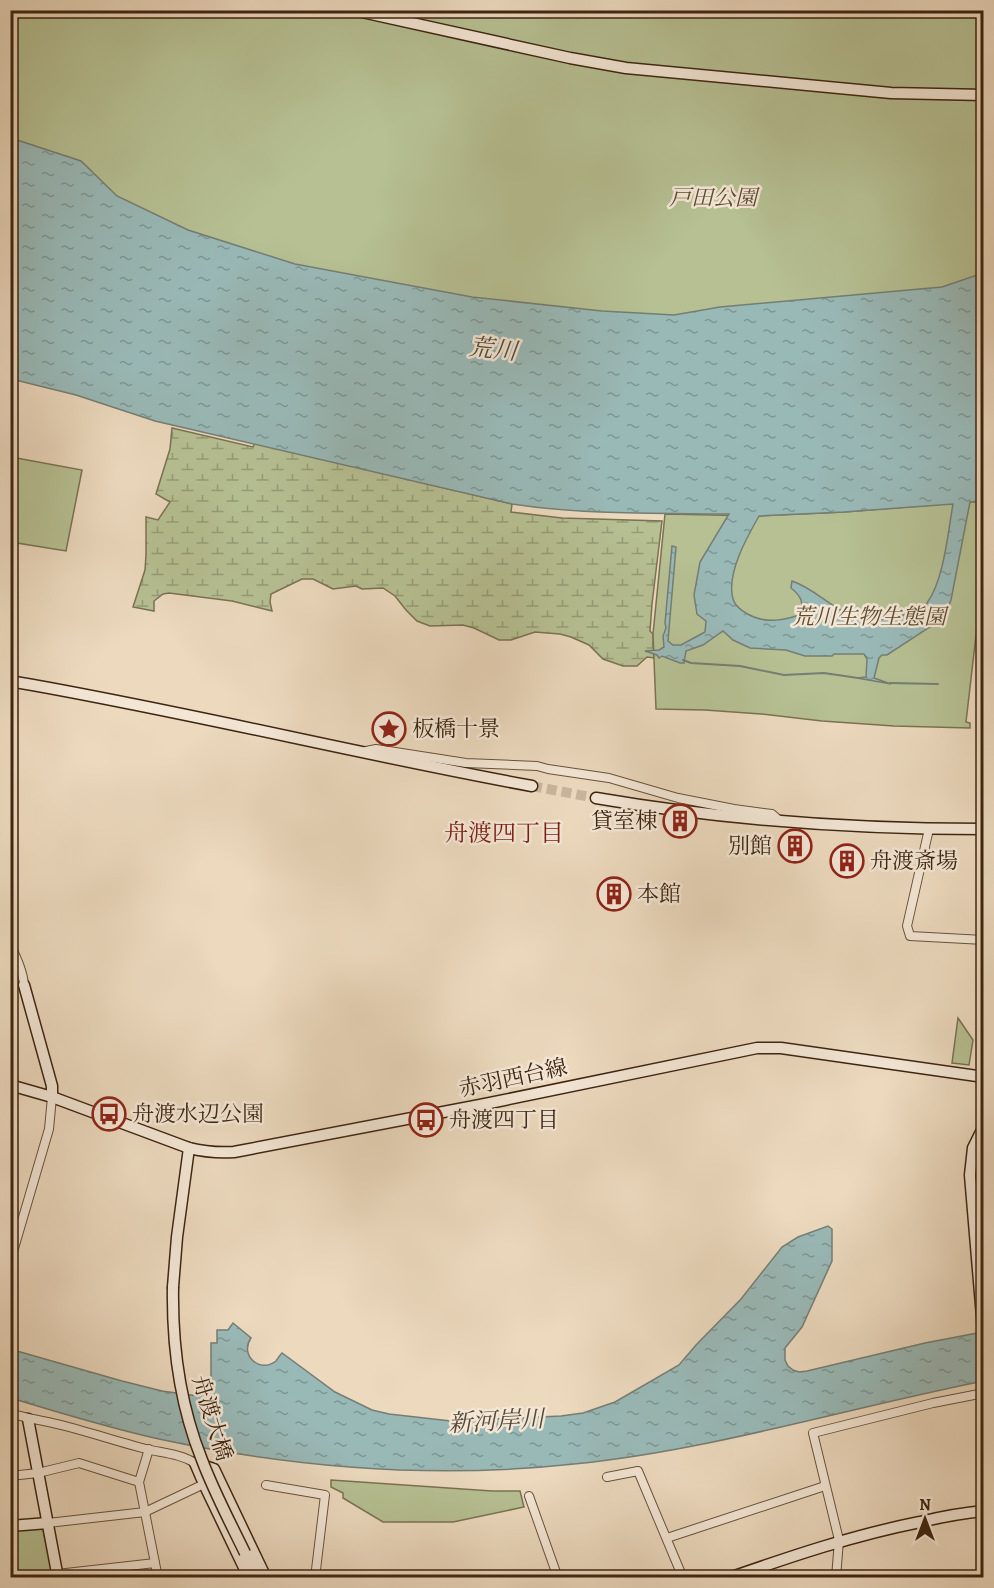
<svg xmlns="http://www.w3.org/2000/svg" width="994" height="1588" font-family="Alegreya,'Noto Serif JP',serif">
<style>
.wetland{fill:url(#wetland-marsh);stroke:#7a7252;stroke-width:1.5}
.park{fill:#b6c093;stroke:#7a7252;stroke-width:1.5}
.water{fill:url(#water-ripples);stroke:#757e75;stroke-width:1.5;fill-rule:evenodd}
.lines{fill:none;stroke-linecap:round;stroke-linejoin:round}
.stream{stroke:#757e75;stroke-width:2}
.secondary-tunnel{stroke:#c9b59b;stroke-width:10;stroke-dasharray:10 5;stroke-linecap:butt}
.street-casing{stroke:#6a523c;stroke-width:10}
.secondary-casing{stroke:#3e2511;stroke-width:13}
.street{stroke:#f3e6d5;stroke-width:8}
.secondary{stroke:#f3e6d5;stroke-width:10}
.secondary-bridge-casing{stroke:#3e2511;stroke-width:13;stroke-linecap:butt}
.secondary-bridge{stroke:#f3e6d5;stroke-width:10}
.labels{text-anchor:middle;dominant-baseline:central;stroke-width:5;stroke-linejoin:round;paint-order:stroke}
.park-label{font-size:22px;font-style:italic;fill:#5c4c32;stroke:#f3e6d5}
.poi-label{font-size:22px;fill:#3e2511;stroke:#f3e6d5;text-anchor:start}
.street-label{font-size:22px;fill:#3e2511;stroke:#f3e6d5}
.water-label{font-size:24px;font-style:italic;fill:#554a3a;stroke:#f3e6d5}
.neighbourhood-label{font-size:24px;fill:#7a1f14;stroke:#f3e6d5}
</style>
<defs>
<pattern id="wetland-marsh" width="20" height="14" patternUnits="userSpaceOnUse" patternTransform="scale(1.5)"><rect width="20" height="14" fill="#b6c093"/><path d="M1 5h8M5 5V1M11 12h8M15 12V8" fill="none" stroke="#959c77"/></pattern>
<pattern id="water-ripples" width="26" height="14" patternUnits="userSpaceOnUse" patternTransform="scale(1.5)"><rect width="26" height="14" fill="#99b9b7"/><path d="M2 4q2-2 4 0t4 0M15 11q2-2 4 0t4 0" fill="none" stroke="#7e9693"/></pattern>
</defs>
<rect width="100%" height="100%" fill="#ecd9be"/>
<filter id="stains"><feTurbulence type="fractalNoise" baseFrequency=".00333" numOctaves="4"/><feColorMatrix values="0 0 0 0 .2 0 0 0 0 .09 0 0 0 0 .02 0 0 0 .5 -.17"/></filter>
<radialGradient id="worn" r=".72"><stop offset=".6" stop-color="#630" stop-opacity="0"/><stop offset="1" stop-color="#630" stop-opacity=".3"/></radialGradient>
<path class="wetland" d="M172,428l81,19 2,-4 257,61 -1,8 51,6 100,3 -10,83 -2,27 3,3 1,24 -7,-1 -10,9h-14l-20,-7 -14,-14 -18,-8 -11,-3 -25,-2 -24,8h-12l-25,-12 -11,-3 -33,1 -13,-5 -11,-11 -11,-14 -12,-8 -21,1 -6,-3 -23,3 -20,-10h-11l-31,15 -1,8 2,9 -40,-10 -63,-8 -6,1 -9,7v10l-21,-4 12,-37 1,-15v-38l12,3 12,-18 -14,-8 14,-45z"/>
<g class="park">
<path d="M10,11h973v370l-972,-122z"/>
<path d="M11,457l71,13 -16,81 -55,-9z"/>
<path d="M983,501v74l-17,147 4,1v5l-76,-2 -72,-5 -61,-7 -56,-4 -49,-1 -3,-75 12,-120 94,2 85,-4z"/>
<path d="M958,1018l15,22 -4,25 -17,-2z"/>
<path d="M331,1480l161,11h28l4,16 -71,15h-70l-40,-24v-5l-12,-6z"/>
<path d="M40,1528l3,2 10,47h-42l-1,-46z"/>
</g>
<g class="water">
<path d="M11,138l70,23 36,35 71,34 107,34 177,33 130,14 72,4 46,-8 222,-20 41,-14v228l-13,1 -19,98 -5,13 -10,10 -49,32h-5l-3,3 -5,20 17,6 -34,-6 9,-1 1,-18 -3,-5h-30l-2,2h-27l-19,-6 -36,-2 -17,-8 -10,-9 -20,14 -17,6 -2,12h-4l-18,-7 -3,2 -2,-3 -12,-4 14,-1 5,-3 -1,-11 3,-8 -1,-5 7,-77 4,1 -8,94 5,4h8l24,-13 1,-11 -9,-7 -3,-19 6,-33 29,-48c-73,-1 -145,1 -217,-10l-357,-83 -79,-26 -65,-16zM953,504c-5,28 -9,76 -26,99 -5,7 -24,12 -33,15 -16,3 -31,3 -46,-4 -20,-9 -35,-26 -56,-33l-1,7c10,8 14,15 8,27 -15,5 -30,8 -45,2 -8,-3 -19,-10 -21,-18 -7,-25 14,-62 26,-83l85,-4z"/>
<path d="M828,1226l4,3v32l-30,66 -17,21v12l3,6 5,4 6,2 8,-1 118,-28 58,-11 1,49c-137,27 -271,69 -410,83 -137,15 -280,4 -415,-25 -50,-11 -99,-26 -148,-41l-1,-49 112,32 40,10 36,5 7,-4 6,-7v-42h6v-13h11l5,-7 18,15c-12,17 9,36 25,23 2,-3 4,-6 6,-8l53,39 37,18 17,4 62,7 110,-5 22,-3 32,-11 64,-37 17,-20 45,-46 41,-52 16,-10z"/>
</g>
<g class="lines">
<g class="stream">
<path d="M683,660l8,3 49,3 44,9 40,-2 34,5"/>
<path d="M890,683l48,1"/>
</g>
<path class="secondary-tunnel" d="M532,786l64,12"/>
<g class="street-casing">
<g id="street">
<path d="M366,751l10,-2 90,14 71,3 11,3 61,9 69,20 56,11 38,5 8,7"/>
<path d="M929,829l-22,97 3,10 74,4"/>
<path d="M10,944c6,13 13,27 14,41"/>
<path d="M10,1262l39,-133 3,-32"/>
<path d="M10,1413c18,6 37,8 55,13 27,7 54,16 81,23 17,4 35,5 49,14"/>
<path d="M149,1449l-10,33 19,96"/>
<path d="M10,1476l28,-3 41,-10 60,19"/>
<path d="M607,1477l31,-6 45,107"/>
<path d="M266,1485l59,10 -10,83"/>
<path d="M529,1496l29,82"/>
<path d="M48,1523l97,-11 59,-28"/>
<path d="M667,1538l158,-52"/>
<path d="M57,1574l98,-11"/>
<path d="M836,1578l3,-38 -26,-107 120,-30 51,-10"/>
</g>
</g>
<g class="secondary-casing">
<g id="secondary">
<path d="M353,10l217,48 56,10 265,25 93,2"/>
<path d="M10,681c175,30 347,73 522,105"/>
<path d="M596,798c128,22 258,31 388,31"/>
<path d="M24,985l28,101v11"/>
<path d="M10,1085l42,12 137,51c16,4 29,5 45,4l246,-47 277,-57h24l203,29"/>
<path d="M984,1126l-11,22 -3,27 14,166"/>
<path d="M173,1287l4,-50 12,-89"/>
<path d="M28,1419l30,159"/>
<path d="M195,1463l19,6 52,109"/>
<path d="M195,1463l9,21 45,94"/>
<path d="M10,1526l38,-3"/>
<path d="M245,1553l13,25"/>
<path d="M729,1578c63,-22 125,-43 191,-56 21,-5 42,-9 64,-11"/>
</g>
</g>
<use href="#street" class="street"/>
<use href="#secondary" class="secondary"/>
<g class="secondary-bridge-casing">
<path id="secondary-bridge" d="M173,1287c-1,59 7,118 29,173 12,32 28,62 43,93"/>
</g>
<use href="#secondary-bridge" class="secondary-bridge"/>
</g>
<defs>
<g id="sight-ring" transform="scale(1.725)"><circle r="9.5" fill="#f3e6d5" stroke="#8f2418" stroke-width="1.5"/><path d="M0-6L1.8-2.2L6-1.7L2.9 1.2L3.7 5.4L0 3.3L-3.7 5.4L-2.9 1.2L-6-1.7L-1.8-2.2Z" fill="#8f2418"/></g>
<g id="building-ring" transform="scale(1.725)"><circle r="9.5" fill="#f3e6d5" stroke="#8f2418" stroke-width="1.5"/><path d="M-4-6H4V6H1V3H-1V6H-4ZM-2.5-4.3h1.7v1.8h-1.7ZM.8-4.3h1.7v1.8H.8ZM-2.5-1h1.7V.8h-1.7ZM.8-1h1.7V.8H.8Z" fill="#8f2418"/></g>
<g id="bus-ring" transform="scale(1.725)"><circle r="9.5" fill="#f3e6d5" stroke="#8f2418" stroke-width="1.5"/><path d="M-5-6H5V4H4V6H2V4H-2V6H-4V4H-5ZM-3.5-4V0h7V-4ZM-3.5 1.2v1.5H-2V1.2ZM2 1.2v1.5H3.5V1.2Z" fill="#8f2418"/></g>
</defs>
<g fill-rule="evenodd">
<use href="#sight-ring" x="389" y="729"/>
<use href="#building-ring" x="680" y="821"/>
<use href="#building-ring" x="795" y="846"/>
<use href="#building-ring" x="847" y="861"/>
<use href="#building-ring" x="614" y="894"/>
<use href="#bus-ring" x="109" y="1114"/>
<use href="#bus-ring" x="426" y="1120"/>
</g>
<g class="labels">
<g class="park-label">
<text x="713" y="198">戸田公園</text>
<text x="869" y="617">荒川生物生態園</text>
</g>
<g class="poi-label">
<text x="412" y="729">板橋十景</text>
<text x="657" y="821" text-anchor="end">貸室棟</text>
<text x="772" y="846" text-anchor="end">別館</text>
<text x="870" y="861">舟渡斎場</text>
<text x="637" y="894">本館</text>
<text x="132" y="1114">舟渡水辺公園</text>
<text x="449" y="1120">舟渡四丁目</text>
</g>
<g class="street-label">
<text transform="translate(513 1078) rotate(-12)">赤羽西台線</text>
<text transform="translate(212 1418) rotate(73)">舟渡大橋</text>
</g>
<g class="water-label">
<text transform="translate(493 349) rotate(6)">荒川</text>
<text transform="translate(496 1421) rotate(-3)">新河岸川</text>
</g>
<g class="neighbourhood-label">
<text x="504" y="833">舟渡四丁目</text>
</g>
</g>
<rect width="994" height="1588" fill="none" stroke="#ecd9be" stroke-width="36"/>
<rect x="12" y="12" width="970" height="1564" fill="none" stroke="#3e2511" stroke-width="3"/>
<rect x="18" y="18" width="958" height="1552" fill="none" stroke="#3e2511" stroke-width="1.5"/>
<g transform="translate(925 1519)" stroke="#f3e6d5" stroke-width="4.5" paint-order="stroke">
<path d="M0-4.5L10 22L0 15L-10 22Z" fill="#3e2511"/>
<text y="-9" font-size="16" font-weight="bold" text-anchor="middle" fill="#3e2511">N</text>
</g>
<rect width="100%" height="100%" filter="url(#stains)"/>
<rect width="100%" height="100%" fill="url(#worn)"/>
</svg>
